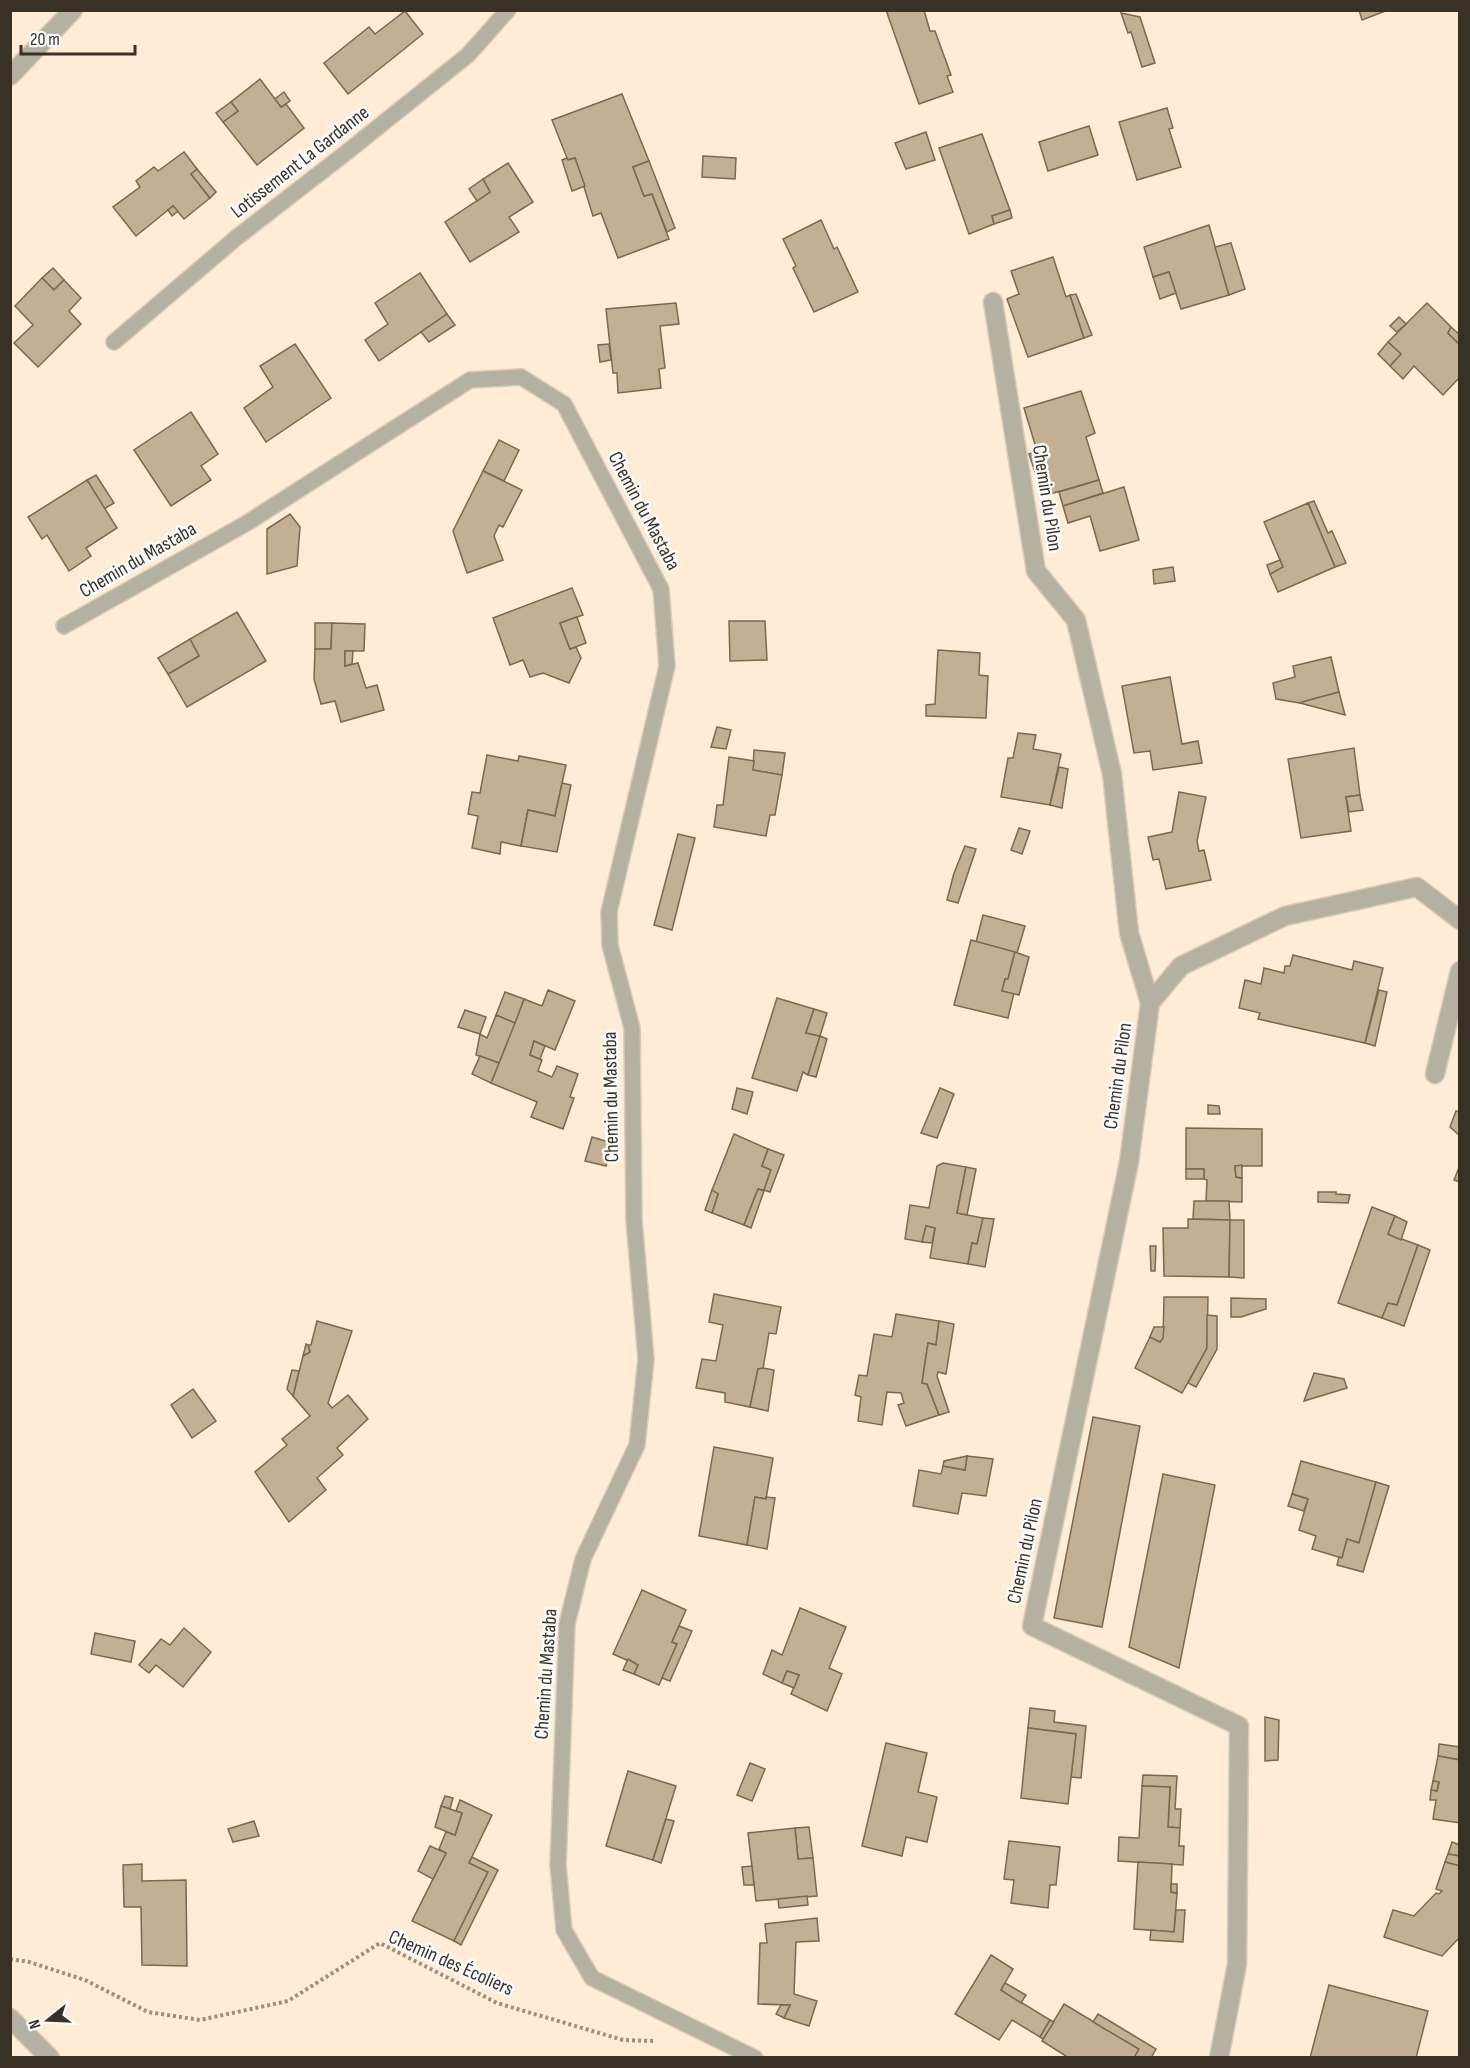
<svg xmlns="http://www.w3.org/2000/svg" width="1470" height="2068" font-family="'Sofia Sans Condensed',sans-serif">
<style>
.building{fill:#c4af94;stroke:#7b684f;stroke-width:1.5}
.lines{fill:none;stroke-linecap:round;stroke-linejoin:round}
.service-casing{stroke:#dbcab6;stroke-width:18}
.minor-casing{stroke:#dbcab6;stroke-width:21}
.path{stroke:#9c8f7e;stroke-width:4;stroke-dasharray:3 3;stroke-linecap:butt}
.service{stroke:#b4b0a2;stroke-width:15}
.minor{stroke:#b4b0a2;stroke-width:18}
.labels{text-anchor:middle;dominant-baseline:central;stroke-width:5;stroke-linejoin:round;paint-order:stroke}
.street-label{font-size:20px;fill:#3a3126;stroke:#fcfcfc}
</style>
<rect width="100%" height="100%" fill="#feecd6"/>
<g class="building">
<path d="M886,10h38l6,21h5l16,44 -4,1 6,16 -34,12z"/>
<path d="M1359,10h29l-26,10z"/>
<path d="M405,11l18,23 -75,60 -24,-31 45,-36 6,7z"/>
<path d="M1121,13l19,4 15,46 -13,4 -11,-35 -3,1z"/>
<path d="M260,79l21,28 5,-3 18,24 -47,37 -34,-43 15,-11 -7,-9z"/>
<path d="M284,92l6,9 -9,6 -6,-8z"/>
<path d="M622,94l27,67 -16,6 11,29 8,-2 17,45 -51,19 -17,-45 -8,3 -18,-58 -7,2 -1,-2 -15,-38z"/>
<path d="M231,102l7,9 -15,11 -7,-9z"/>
<path d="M1167,108l6,20 -4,1 12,38 -44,13 -18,-58z"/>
<path d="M1089,126l9,29 -50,16 -9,-29z"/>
<path d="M926,132l9,28 -29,9 -11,-26z"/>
<path d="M982,134l28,76 -18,6 2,8 -25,10 -30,-86z"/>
<path d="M184,152l13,17 -6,5 19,24 -26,21 -11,-13 -37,30 -23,-29 27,-20 -4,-6 18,-14 4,4z"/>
<path d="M703,156l33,2 -1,21 -33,-2z"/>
<path d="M567,158l1,2 7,-2 10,28 -13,5 -10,-31z"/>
<path d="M649,161l26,67 -8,4 -15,-38 -8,2 -11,-29z"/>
<path d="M508,163l25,39 -24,15 10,15 -49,30 -25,-40 45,-30 -7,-13z"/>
<path d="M197,169l19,23 -6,6 -19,-24z"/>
<path d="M483,179l7,13 -13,9 -8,-12z"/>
<path d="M173,206l5,5 -6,5 -4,-6z"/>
<path d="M1010,210l2,8 -18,6 -2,-8z"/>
<path d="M821,220l13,29 3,-2 21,45 -44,20 -21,-44 3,-2 -13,-27z"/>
<path d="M1209,225l20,70 -48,14 -12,-37 -16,5 -9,-30z"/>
<path d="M1231,243l14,46 -16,6 -14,-48z"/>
<path d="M1053,257l13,40 4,-2 14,43 -56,19 -21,-58 12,-5 -8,-23z"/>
<path d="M53,268l11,12 -10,10 -12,-12z"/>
<path d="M1169,272l7,21 -16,6 -7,-22z"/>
<path d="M420,273l27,41 -68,47 -14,-21 23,-16 -13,-21z"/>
<path d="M42,278l12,12 10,-10 17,18 -12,13 12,13 -43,43 -24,-24 19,-18 -18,-19z"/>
<path d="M1076,294l16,41 -8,3 -14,-43z"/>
<path d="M676,303l3,21 -19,2 5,42 -6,1 2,19 -43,5 -1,-20h-4l-7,-64z"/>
<path d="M1427,303l24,24 -3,6 12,12v32l-17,18 -29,-29 -11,13 -13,-13 11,-12 -13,-12z"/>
<path d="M447,314l8,11 -26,17 -8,-10z"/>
<path d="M1399,317l7,7 -9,8 -7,-6z"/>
<path d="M1451,327l9,8v10l-12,-12z"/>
<path d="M1388,342l13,12 -11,12 -12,-12z"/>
<path d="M295,344l36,54 -65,44 -22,-34 29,-21 -13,-21z"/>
<path d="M609,344l2,16 -11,2 -2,-17z"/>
<path d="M1081,391l14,42 -9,4 13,43 -56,16 -14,-42 8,-3 -13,-43z"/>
<path d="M191,412l27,42 -17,12 10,14 -40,26 -37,-56z"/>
<path d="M499,440l20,10 -15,31 -21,-10z"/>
<path d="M483,471l39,19 -19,37 -4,-2 -5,11 9,24 -36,13 -14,-42z"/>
<path d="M96,475l18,28 -10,6 -17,-29z"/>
<path d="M87,480l30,48 -31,20 5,8 -22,15 -22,-36 -5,4 -14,-22z"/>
<path d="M1099,480l4,13 -40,13 -4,-14z"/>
<path d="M1124,487l15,53 -39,11 -10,-35 -22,7 -5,-17z"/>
<path d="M1314,501l14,32 4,-2 14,32 -11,4 -27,-64z"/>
<path d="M1308,503l27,64 -57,25 -8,-18 13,-7 -19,-45z"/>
<path d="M290,514l10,13 -3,39 -30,8v-45z"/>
<path d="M1280,560l3,7 -13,7 -3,-9z"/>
<path d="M1173,567l2,14 -21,3 -1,-14z"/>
<path d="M572,588l11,27 -23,8 10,26 6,-2 5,11 -12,25 -26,-10 -13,4 -7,-17 -13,5 -17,-47z"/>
<path d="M237,612l29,49 -79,46 -19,-33 31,-18 -9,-17z"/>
<path d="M577,617l9,26 -16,6 -10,-26z"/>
<path d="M729,621h36l2,39 -37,1z"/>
<path d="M315,623h17l-1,26h-16z"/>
<path d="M332,623l33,1 -1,27h-19v15l13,-3 8,25 11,-3 7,25 -43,12 -6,-21 -14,3 -7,-25 1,-30h16z"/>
<path d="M190,639l9,17 -31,18 -10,-16z"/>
<path d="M938,650l42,3 -1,22 9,1 -2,42 -60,-2v-11l9,-1z"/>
<path d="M345,651h8l-1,13 -7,2z"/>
<path d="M1331,657l8,35 -39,11 -24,-4 -3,-16 22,-6 -2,-11z"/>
<path d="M1170,677l12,67 16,-3 4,22 -49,7 -3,-19 -16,2 -12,-67z"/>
<path d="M1339,692l6,23 -45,-12 2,-1z"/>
<path d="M717,727l14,3 -5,19 -15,-2z"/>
<path d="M1018,733l18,2 -3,14 28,5 -11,51 -49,-8 7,-39h5z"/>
<path d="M1354,748l6,47 -14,2 5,34 -50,7 -13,-79z"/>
<path d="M754,750l31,3 -3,22 -29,-5z"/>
<path d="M487,755l31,6 1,-5 47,9 -11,51 -27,-6 -7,36 -20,-4 -1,12 -28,-6 6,-32 -10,-2 4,-22 8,1z"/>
<path d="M729,757l25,4 -1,9 29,5 -7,40h-5l-4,21 -52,-9 3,-22h6z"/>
<path d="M1059,767l9,2 -6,39 -12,-3z"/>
<path d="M562,783l9,2 -14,67 -36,-6 7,-36 27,6z"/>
<path d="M1179,792l27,5 -9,44 2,10 5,-1 7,30 -45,9 -7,-30 -6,1 -5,-23 24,-5z"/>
<path d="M1360,795l3,15 -14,2 -3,-15z"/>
<path d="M1019,828l11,3 -8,23 -11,-4z"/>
<path d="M678,834l17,4 -23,92 -18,-5z"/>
<path d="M965,846l11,3 -18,54 -11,-3 7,-27z"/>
<path d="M983,915l42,11 -8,27 -41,-11z"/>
<path d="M971,940l44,12 -7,27h-3l-3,12 12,2 -6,25 -54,-13z"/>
<path d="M1015,952l14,5 -10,38 -17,-4 3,-12h3z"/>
<path d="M1293,955l59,15 2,-9 29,7 -18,75 -107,-24 2,-6 -21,-5 6,-28 16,4 3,-16 20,5 1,-7h5z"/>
<path d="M548,990l27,11 -20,49 -21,-9 -4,14 12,5 -4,11 14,6 5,-11 21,8 -8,23 4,1 -11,31 -32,-12 6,-15 -46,-19 33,-84 18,7z"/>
<path d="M1379,990l8,2 -12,54 -10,-3z"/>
<path d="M505,992l19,7 -9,24 -19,-8z"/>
<path d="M777,998l37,11 -8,24 14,3 -12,39 -5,-3 -6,19 -45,-13z"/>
<path d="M814,1009l13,4 -7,23 -14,-3z"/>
<path d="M465,1010l21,7 -6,17 -22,-7z"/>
<path d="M496,1015l19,8 -16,40 -23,-8 4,-21 7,4z"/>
<path d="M820,1036l7,3 -11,38 -8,-2z"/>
<path d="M534,1041l11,5 -5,13 -10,-4z"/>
<path d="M480,1056l19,7 -8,20 -19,-9z"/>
<path d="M737,1088l16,4 -6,22 -15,-5z"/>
<path d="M940,1088l14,6 -17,44 -16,-5z"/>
<path d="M1208,1105l11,1 1,8h-12z"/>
<path d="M1456,1111l4,1 -1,23 -9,-8z"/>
<path d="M1186,1128l76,1v37h-27l1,11 6,1v24l-36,-1 1,-21 -3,-1v-10h-18z"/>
<path d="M734,1134l34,15 -6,17 9,4 -7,20 -6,-1 -14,36 -32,-12 6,-19 -6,-4z"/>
<path d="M592,1137l20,6 -6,23 -21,-5z"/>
<path d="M768,1149l16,6 -14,37 -6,-2 7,-20 -9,-4z"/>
<path d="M943,1163l23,4 -9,46 26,5 -6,26 -5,-1 -4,21 -38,-6 5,-30 -9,-2 -4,16 -17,-3 5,-34 19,3 8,-42z"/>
<path d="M1242,1165v13l-6,-1 -1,-11z"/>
<path d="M1460,1165v17l-6,-2z"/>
<path d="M966,1167l10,2 -9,46 -10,-2z"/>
<rect x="1186" y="1169" width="18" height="10"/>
<path d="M758,1189l6,2 -13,37 -7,-3z"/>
<path d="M712,1190l6,4 -6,19 -7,-3z"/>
<path d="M1318,1192h18v2l14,1 -2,8 -30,-1z"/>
<path d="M1194,1201h35l1,19 -37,-1z"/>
<path d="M1372,1207l23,9 -7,18 30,11 -21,60 -9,-2 -6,15 -44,-15z"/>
<path d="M1395,1216l12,6 -6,18 -13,-6z"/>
<path d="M983,1218l11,1 -9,48 -17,-3 4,-21 5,1z"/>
<path d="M1188,1219l42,1 -1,57 -65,-1 -1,-48h25z"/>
<path d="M1230,1220h14v58l-15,-1z"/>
<path d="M926,1226l9,2 -3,15 -10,-1z"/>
<path d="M1418,1245l12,5 -26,76 -22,-8 6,-15 9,2z"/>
<path d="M1150,1246h6l-1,25h-4z"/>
<path d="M714,1294l67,13 -5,27 -7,-1 -6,36h-5l-8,38 -25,-5v-9l-29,-5 6,-29 14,2 7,-36 -14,-3z"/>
<path d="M1164,1297h44l-1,51 -25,45 -47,-25 15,-31 10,5 3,-4z"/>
<path d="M1231,1298l35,1v10l-25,8h-10z"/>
<path d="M896,1314l43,7 -3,24 -8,-2 -6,40 5,1 12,31 -33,11 -8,-21 6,-2 -3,-10 -14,-1 -5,33 -24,-4 3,-24 -6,-2 4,-20 8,1 7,-42 18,3z"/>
<path d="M1207,1315l10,1v33l-21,38 -8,-4 19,-35z"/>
<path d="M317,1321l35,10 -24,72 4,5 16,-13 20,24 -31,29 6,7 -26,23 9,12 -37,32 -34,-50 32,-27 -5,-6 28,-23 -17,-20 10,-40 7,-4 -2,-7h3z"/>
<path d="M939,1321l15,3 -8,50 -8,-2 -1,4 12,36 -10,3 -12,-31 -5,-1 6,-40 8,2z"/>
<path d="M1154,1327h10l-1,11 -3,4 -10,-5z"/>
<path d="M306,1344l2,1 2,7 -7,4z"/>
<path d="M763,1368l11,2 -6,41 -18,-4 8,-38z"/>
<path d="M292,1370l7,1 -6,25 -6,-7z"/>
<path d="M1314,1373l30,6 3,9 -43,13z"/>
<path d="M193,1389l23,32 -24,17 -21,-33z"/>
<path d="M1093,1417l47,9 -38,201 -48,-9z"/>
<path d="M714,1447l59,11 -7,41 -11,-2 -8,48 -48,-9z"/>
<path d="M967,1456l26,3 -7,37 -24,-3 -4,21 -45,-8 6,-36 22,4 2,-8 22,4z"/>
<path d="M967,1456l-2,14 -22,-4 1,-5z"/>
<path d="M1301,1461l75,21 -17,61 -12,-4 -5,19 -30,-9 4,-13 -17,-6 9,-31 -16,-5z"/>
<path d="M1163,1474l52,11 -36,183 -50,-21z"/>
<path d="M1376,1482l13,4 -26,86 -26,-7 2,-8 3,1 5,-19 12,4z"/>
<path d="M1292,1494l16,5 -4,12 -16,-5z"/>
<path d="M755,1497l11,2v-2l9,1 -8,51 -20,-4z"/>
<path d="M642,1590l44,20 -14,32 5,2 -18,41 -25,-11 4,-9 -25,-11z"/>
<path d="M800,1608l46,19 -17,41 13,6 -15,37 -36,-17 8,-19 -12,-4 -5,12 -19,-9 9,-24 10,5z"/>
<path d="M679,1626l13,5 -22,50 -8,-3 15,-34 -5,-2z"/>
<path d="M184,1628l27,24 -28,35 -27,-22 -7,8 -10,-8 22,-26 9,6z"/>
<path d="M95,1633l40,8 -4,21 -40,-8z"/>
<path d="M628,1659l10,6 -4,9 -11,-4z"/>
<path d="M787,1671l12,4 -5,13 -12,-5z"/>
<path d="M1030,1708l25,3 -1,11 32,4 -5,52 -10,-1 5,-43 -48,-6z"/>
<path d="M1265,1717l14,3 -1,40 -13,1z"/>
<path d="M1028,1728l48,6 -8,70 -47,-6z"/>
<path d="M886,1743l41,10 -9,39 19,5 -10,45 -21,-5 -4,19 -40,-10z"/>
<path d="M1439,1744l21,3v13l-22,-4z"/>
<path d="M1438,1756l22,4v63l-27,-4 3,-19h-6l1,-10 6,1 2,-9 -6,-1z"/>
<path d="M750,1763l15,6 -13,32 -15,-6z"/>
<path d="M628,1771l48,15 -23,74 -47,-14z"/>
<path d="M1143,1775l34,1 -2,33h6l-1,19 -12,-1 2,-40 -28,-1z"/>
<path d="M1433,1781l6,1 -2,9 -6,-1z"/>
<path d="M1142,1786l28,1 -2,40 12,1 -1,18h5l-1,19 -65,-4 1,-24 20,1z"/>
<path d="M445,1796l8,2 -3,11 -9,-3z"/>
<path d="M460,1800l32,15 -23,48 19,9 -34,69 -42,-20 34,-68 -7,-4 7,-17 9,3 7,-22 -6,-2z"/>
<path d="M441,1806l21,7 -7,22 -20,-8z"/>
<path d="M666,1819l8,2 -13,42 -8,-3z"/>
<path d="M254,1821l5,15 -26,6 -5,-13z"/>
<path d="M809,1827l4,31 -15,1 -3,-31z"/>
<path d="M795,1828l3,31 15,-1 4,38 -61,5 -8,-68z"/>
<path d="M1009,1841l51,6 -4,38h-6l-2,23 -37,-5 3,-23 -10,-1z"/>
<path d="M1452,1842l8,3v11l-12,-2z"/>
<path d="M430,1846l16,7 -13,26 -15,-8z"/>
<path d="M1448,1854l12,2v10l-15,-4z"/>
<path d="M472,1857l26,13 -37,75 -7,-4 34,-69 -19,-9z"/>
<path d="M1138,1862l34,2 -1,28 6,1 -3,39 -40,-3z"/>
<path d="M1445,1862l15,4v71l-18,19 -58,-19 9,-27 21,6 22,-23 3,1 3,-3 -6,-2z"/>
<path d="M142,1864v17l44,-1 1,86 -45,-1 -1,-58h-17l-1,-42z"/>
<path d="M752,1866l2,19h-10l-2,-18z"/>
<path d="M1171,1884h6v9l-6,-1z"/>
<path d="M807,1896l1,9 -29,3 -1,-9z"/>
<path d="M1176,1910h9l-2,32 -33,-2 1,-10 23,2z"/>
<path d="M817,1918l2,23 -23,1 -2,52 23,7 -8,25 -25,-8 6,-13 -32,-1 2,-61h7l-2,-19z"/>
<path d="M991,1955l22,14 -12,21 49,30 -10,17 -28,-17 -13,20 -44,-26z"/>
<path d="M1005,1983l21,12 -5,8 -20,-13z"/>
<path d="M1329,1985l99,26 -12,47h-106z"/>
<path d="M1064,2004l75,45 -5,9h-65l-27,-17z"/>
<path d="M781,2005h9l-6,13 -8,-4z"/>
<path d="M1098,2014l58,35 -5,9h-17l5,-9 -46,-27z"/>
<path d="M1050,2020l4,2 -11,17 -3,-2z"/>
</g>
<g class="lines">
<g class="service-casing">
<g id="service">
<path d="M114,342l122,-104 111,-86 121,-97 40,-45"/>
<path d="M64,626l183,-103 223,-143 51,-3 43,27 97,185 6,77 -58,246 1,33 22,83 2,192 12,139 -9,86 -54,114 -16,65 -9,241 6,65 28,48 163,80"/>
</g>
</g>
<g class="minor-casing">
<g id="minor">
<path d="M10,76l63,-66"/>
<path d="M993,302l43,269 40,49 36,154 17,159 21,70 -21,159 -97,464 207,100 -2,238 -18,94"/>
<path d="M1150,1003l31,-37 104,-50 132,-29 43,33"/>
<path d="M1435,1074l25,-103"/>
<path d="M10,2018l40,40"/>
</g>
</g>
<path class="path" d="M10,1959l19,3 56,18 63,32 52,8 88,-19 92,-58 117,60 126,37 32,1"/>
<use href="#service" class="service"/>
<use href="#minor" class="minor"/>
</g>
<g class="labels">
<g class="street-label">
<text transform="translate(300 162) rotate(-38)">Lotissement La Gardanne</text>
<text transform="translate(1047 498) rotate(81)">Chemin du Pilon</text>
<text transform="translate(644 511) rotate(62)">Chemin du Mastaba</text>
<text transform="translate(138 560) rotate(-30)">Chemin du Mastaba</text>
<text transform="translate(1118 1076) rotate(-82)">Chemin du Pilon</text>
<text transform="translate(611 1097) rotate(-91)">Chemin du Mastaba</text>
<text transform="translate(1025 1551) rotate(-78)">Chemin du Pilon</text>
<text transform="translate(546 1674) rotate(-86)">Chemin du Mastaba</text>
<text transform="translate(451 1963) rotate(24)">Chemin des Écoliers</text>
</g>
</g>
<rect width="1470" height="2068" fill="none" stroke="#3a3126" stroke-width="24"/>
<g transform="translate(48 2020) rotate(252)" stroke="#fcfcfc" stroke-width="4.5" paint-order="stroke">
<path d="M0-4.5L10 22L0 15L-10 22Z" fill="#3a3126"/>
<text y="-9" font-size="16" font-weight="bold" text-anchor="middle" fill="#3a3126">N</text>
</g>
<path d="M21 45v9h114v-9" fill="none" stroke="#3a3126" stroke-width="3"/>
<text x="30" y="45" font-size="18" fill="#3a3126" stroke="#fcfcfc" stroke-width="4.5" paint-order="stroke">20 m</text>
</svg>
